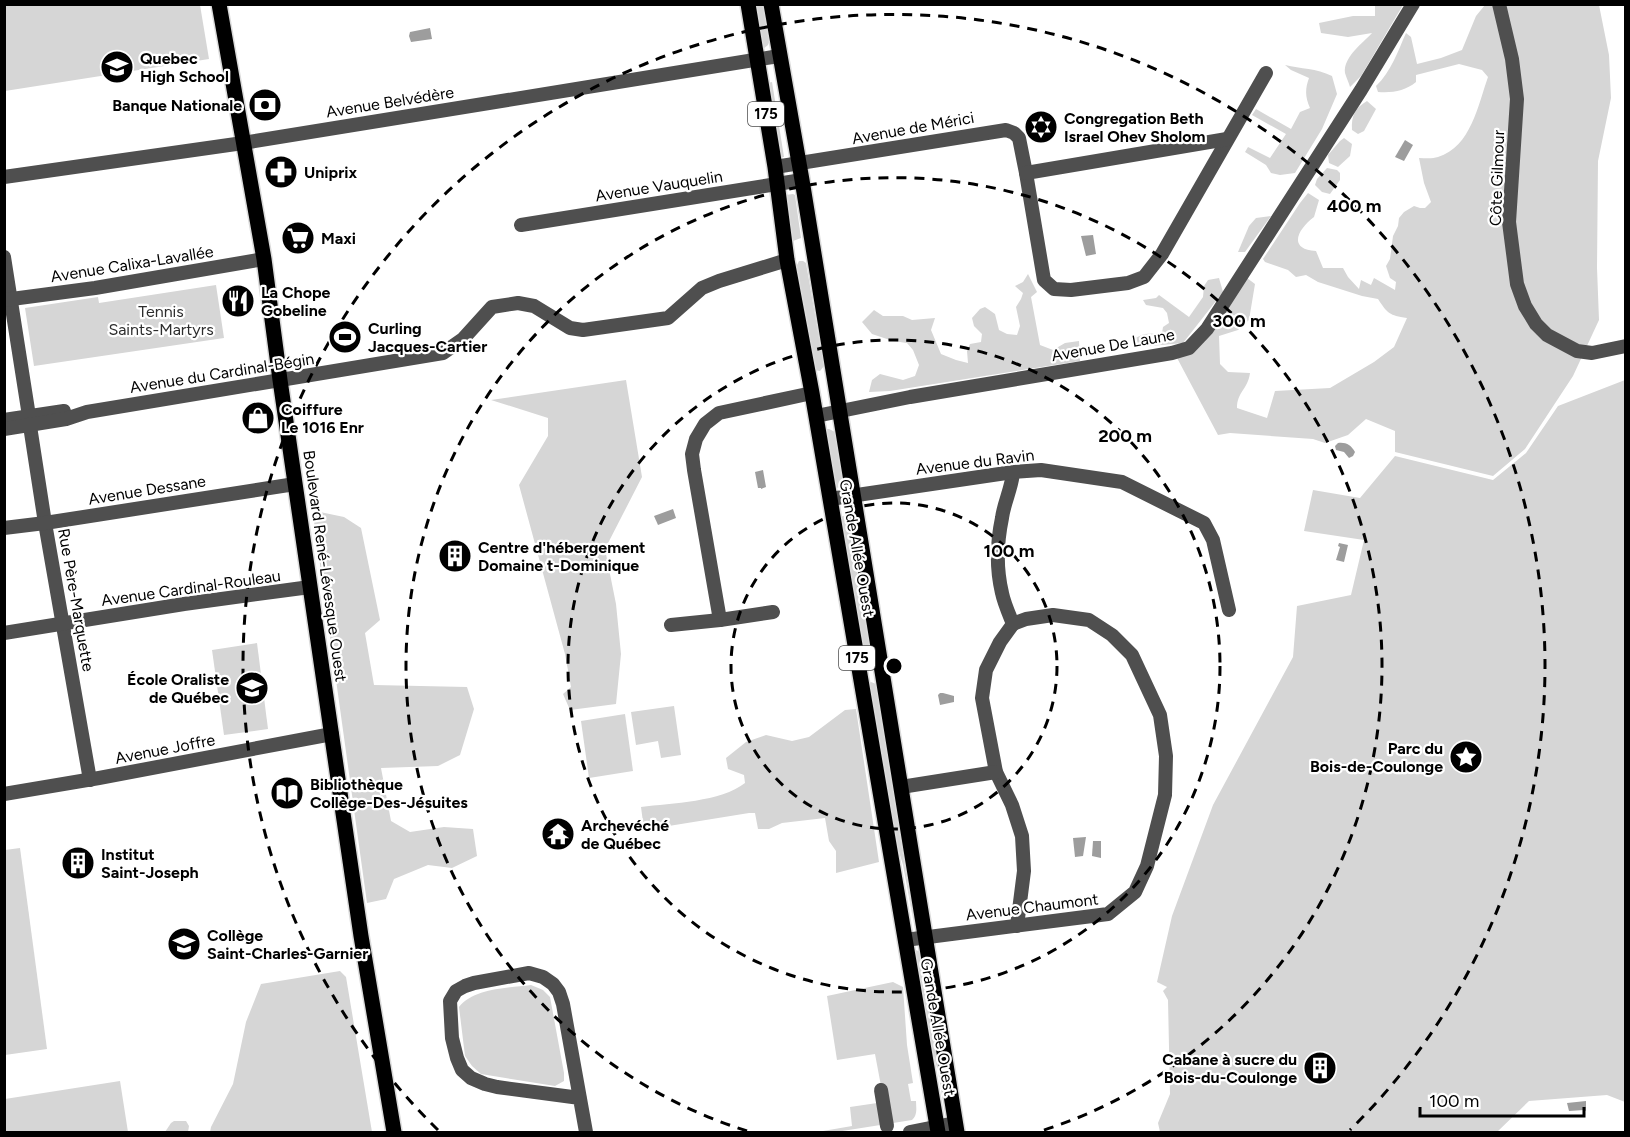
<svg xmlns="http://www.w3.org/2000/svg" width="1630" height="1137" font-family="Figtree,sans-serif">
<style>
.green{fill:#d6d6d6}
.water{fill:#9d9d9d}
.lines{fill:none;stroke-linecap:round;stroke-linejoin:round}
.major-casing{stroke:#dbdbdb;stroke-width:18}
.minor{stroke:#4f4f4f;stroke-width:14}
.major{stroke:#000;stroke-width:15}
.ring{fill:none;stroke:#000;stroke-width:3;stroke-dasharray:10 8}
.labels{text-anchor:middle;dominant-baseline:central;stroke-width:4.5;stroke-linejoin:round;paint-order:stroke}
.shield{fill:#fff;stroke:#4c4c4c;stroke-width:1.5}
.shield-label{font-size:15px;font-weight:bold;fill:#000}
.poi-label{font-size:16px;font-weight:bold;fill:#000;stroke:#fff;text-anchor:start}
.street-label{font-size:16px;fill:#000;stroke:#fff}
.park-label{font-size:16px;fill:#2d2d2d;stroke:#fff}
.centre{fill:#000;stroke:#fff;stroke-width:3}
.ring-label{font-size:18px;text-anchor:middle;font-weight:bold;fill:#000;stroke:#fff;stroke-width:4.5;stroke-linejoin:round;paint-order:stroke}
</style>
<rect width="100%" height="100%" fill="#fff"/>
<g class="green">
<path d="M4,5h196l9,54 -204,32z"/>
<path d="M751,5h12l6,37 -1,3 -5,4 -3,-2z"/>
<path d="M1375,5h28l-42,71 -11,11c-1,-4 -4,-10 -5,-14 -2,-16 18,-30 27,-40l-24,4 -27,-4 -2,-10 34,-7h22z"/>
<path d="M1485,5h114l10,50 2,43 -13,63 -1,107 2,52 -26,56 -48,73 -32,27 -98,-24v-21l-29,-12 -18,16 -23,8 -12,-4 -83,-6 -12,2 -42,-79 71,-78 8,6 -6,36 -11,10 -19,6 1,28 8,8 22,1c-2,16 -13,19 -13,35l30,10 8,-27 55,-3 44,-26 20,-15 13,-29c-18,-3 -19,-4 -29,-19l-16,-3 -44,-14 -12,-7 -10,2 -8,-7 -23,-8 -2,-3 37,-56 8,-10 11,7 -5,17c-16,12 -27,32 2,34l7,17h20l5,9 11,12 2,-9 10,5 3,-7 21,12 1,-8 -6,-4 -4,-12 4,-7 3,-23 5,-10 1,-8 5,-6 10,-6 6,2h5l6,-6 -7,-19 -5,-25c6,0 13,1 19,-1 33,-10 40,-52 50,-80l-6,-7 -23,-6 -43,11v7c-11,9 -23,11 -38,10l-2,-6c15,-14 22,-35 30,-53l5,4 6,27 24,-6 21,-8 14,-34z"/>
<path d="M1285,65c16,4 31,3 47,11l5,18 -15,35 -27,44 -15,2 -9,-2 -5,-8 -21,-13 3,-5 22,11 16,-24 -34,-19 4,-6 35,20 9,-17 10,-4c-5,-11 -5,-19 -1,-30l-18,-8z"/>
<path d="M772,82l12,75h-3l-13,-74z"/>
<path d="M1367,101l9,8 -12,22 -6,3 -6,-4c-1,-14 3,-22 15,-29z"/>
<path d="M1344,138l8,6 -2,12 -12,11 -9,-4 -1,-8 12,-14z"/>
<path d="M1327,168l10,2 3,3v7l-10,14 -8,-2 -7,-7 2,-6z"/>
<path d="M793,194l2,1 6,43 -8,3 -1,-1 -8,-42 1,-3z"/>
<path d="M1271,216l-26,36h-7l11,-26 7,-8z"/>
<path d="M799,261h4l3,2 18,103 -4,5 -6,-1 -2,-3 -16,-100z"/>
<path d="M1028,274l9,18 -6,5 9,48 13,5 12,-7 14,-2 1,20 -190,30 -21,1 3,-12 8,-6 23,6 12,-4 4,-11 -6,-15 -6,-7 -14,-2 -21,-7 -10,-12 12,-12 9,6h20l9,4 23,-2 -4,12 10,24 15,6 12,3 -1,-12 3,-7 11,-2 1,-8 -8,-8 -2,-8 8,-9 5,-2 10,7 4,16 8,4 10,1 3,-9 -4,-19 5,-8 2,-6 -8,-7 8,-4z"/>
<path d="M1219,278l4,14 -40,51 -43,4 -9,-7 13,-6 18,-1 1,-6 6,-4 -2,-10 -4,-5 -17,-3 -3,-5 13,-2 3,-3 30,22 14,-20 1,-11 4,-6z"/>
<path d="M216,285l8,53 -190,28 -9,-58 73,-11 1,6z"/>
<path d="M626,380l16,97 -37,72 11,55 5,50 -5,50 -46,6 -7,-16 8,-7 -6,-33 -46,-169 29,-49v-18l-57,-18z"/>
<path d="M1625,380v722l-18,-7 -78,6 -32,31h-337l-2,-9 12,-29 -2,-94 -5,-9 4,-4 -10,-5 15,-66 41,-111 80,-148 4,-51 54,-11 13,-55 -60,-9 9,-41 47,8 35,-42 98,24 33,-27 32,-47z"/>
<path d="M826,429h3l6,3 8,51 -5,5 -3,-2 -11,-53z"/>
<path d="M320,512l24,5 17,11 19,92 -15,13 9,52 93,2 7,22 -14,46 -22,11 -57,2 10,53 19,11 34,-5 29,2 4,27 -25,12 -24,-3 -34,14 -8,20 -19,4 -54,-389z"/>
<path d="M843,516l6,2 25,147 -2,4h-6l-26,-151z"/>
<path d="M257,643l11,86 -44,6 -12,-85z"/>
<path d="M871,682l5,2 38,240 -11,-59 -10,-33 -25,-148z"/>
<path d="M674,706l7,49 -20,3 -3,-17 -22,4 -5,-33z"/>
<path d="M856,709l23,153 -43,11v-22l-7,-10 -4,-23 -43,5 -13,6h-11l-3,-16h-6l-105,17 -3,-23c31,-4 80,-5 104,-24l-1,-8 -16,-6 -2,-11 20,-16 20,-7 26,6 17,-4 36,-27z"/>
<path d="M625,714l8,57 -44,7 -8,-57z"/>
<path d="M20,848l27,201 -42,6v-205z"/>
<path d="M915,950l4,1 1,2 19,114 -2,1 -21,-84 -3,-33z"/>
<path d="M340,971l6,6 26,155h-162l1,-5 22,-43 13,-62 15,-38z"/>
<path d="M893,982l10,5 4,58 6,38 -5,1 3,17h5c0,6 2,14 -4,19l-76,12h-12l-1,-1 29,-5 -2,-19 34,-5 -9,-48 -38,6 -10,-64z"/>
<path d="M531,985l12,5 7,7 14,76v8l-9,5 -74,-12 -9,-8 -7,-10 -6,-49c15,-19 50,-19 72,-22z"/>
<path d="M120,1081l8,51h-123v-33z"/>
<path d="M174,1121h12l3,5 -1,6h-23l6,-9z"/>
</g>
<g class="water">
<path d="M430,28l2,11 -21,3 -2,-6 1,-4z"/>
<path d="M1405,140l8,5 -9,16 -9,-4z"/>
<path d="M1093,235l3,19 -10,2 -5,-20z"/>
<path d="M1338,443c8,-1 13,2 17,9l-2,4 -4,2 -5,-6 -8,-2 -1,-4z"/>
<path d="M763,470l3,17 -5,2v-1h-3l-3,-16z"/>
<path d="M673,509l3,9 -18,7 -4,-9z"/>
<path d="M1339,543l9,2 -4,17 -8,-2 4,-13 -2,-1z"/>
<path d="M940,693h3l11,3v6l-14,3 -2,-10z"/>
<path d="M1086,837l-3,19 -8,1 -2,-19z"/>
<path d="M1093,841h8v17l-9,-2z"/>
<path d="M1586,1101v10l-2,-1 -15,1 -2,-8z"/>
</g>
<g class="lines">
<g class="major-casing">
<g id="major">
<path d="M219,4l45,255 16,121 64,440 17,116 33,196"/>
<path d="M748,4l27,163 12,93 25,133 126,739"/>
<path d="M771,4l31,176 155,952"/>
</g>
</g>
<g class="minor">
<path d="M1499,4l13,55 5,40 -8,123 8,62 8,22 11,18 11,11 30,16 15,2 34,-7"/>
<path d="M775,167l231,-37 8,3 5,5 7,35 18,107 10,9 17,1 57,-7 16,-6 18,-23 104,-181"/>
<path d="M1026,173l201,-34"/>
<path d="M4,177l239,-34 536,-87"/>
<path d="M521,225l281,-45"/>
<path d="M4,257l25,159"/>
<path d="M4,300l91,-12 169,-29"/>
<path d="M816,416l94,-19 262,-44 17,-5 18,-19 154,-239 52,-86"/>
<path d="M4,420l60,-9"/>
<path d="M30,426l15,97 45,257"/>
<path d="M4,429l62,-10 21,-7 356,-59 20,-14 29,-32 26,-4 16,3 36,22 13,2 85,-12 34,-30 17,-7 68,-21"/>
<path d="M1013,472c-1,16 -9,30 -11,46 -5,24 -6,50 0,75 2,10 7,21 11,31"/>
<path d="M830,499l183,-27 28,-2 81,12 82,41 9,17 16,70"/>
<path d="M4,528l41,-5 250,-39"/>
<path d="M720,620l-26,-150 -2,-16 4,-15 9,-15 14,-11 93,-20"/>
<path d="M1013,624l-13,18 -14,28 -4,28 14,74 16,33 10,31 2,35 -7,55"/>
<path d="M671,625l49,-5 53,-8"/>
<path d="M4,633l180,-29 126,-17"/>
<path d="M901,787l95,-15"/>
<path d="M4,794l95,-16 233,-44"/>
<path d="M905,940l203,-26 27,-22 12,-26 18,-71 1,-39 -6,-41 -28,-60 -20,-20 -23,-15 -36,-5 -27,4 -13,5"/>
<path d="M881,1090l6,36"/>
<path d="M580,1098l-83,-11 -12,-3 -14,-6 -9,-8 -5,-12 -5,-20 -2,-37 6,-10 9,-5 9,-3 55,-10 14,4 10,7 6,8 4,12 23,128"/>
<path d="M910,1132l45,-9"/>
</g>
<use href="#major" class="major"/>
</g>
<g class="ring">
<circle cx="894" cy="666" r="163"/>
<circle cx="894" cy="666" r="326"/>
<path d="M747 1131A488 488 0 1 1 1041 1131"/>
<path d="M438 1130A651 651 0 1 1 1350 1130"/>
</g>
<defs>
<g id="school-disc" transform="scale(1.725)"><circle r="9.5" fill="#000" stroke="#fff"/><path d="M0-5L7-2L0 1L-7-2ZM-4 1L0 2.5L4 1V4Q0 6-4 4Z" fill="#fff"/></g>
<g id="bank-disc" transform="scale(1.725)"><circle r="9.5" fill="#000" stroke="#fff"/><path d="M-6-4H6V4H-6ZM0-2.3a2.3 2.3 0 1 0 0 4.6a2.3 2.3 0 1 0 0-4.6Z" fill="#fff"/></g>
<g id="synagogue-disc" transform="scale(1.725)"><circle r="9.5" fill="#000" stroke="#fff"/><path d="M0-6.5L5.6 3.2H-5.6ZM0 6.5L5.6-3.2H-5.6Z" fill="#fff"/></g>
<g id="pharmacy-disc" transform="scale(1.725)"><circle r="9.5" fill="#000" stroke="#fff"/><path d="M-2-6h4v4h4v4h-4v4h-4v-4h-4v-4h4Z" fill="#fff"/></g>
<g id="supermarket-disc" transform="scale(1.725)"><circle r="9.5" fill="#000" stroke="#fff"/><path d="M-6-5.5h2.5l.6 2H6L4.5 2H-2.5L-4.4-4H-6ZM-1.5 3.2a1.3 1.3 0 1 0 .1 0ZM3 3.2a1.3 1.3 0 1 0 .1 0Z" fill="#fff"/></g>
<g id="restaurant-disc" transform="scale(1.725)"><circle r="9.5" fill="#000" stroke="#fff"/><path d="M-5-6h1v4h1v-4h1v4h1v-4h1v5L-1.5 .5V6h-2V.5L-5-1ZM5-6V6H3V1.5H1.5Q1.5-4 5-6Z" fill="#fff"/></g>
<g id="stadium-disc" transform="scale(1.725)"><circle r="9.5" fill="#000" stroke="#fff"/><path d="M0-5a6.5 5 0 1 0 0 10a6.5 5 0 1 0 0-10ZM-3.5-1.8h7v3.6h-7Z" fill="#fff"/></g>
<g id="shop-disc" transform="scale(1.725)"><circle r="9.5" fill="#000" stroke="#fff"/><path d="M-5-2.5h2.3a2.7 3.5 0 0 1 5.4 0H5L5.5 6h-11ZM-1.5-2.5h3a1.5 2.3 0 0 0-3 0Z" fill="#fff"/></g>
<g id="building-disc" transform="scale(1.725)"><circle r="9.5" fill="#000" stroke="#fff"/><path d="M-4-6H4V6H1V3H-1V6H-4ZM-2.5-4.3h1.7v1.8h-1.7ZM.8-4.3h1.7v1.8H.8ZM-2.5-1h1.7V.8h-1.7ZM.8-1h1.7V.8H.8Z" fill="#fff"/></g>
<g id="sight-disc" transform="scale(1.725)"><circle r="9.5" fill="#000" stroke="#fff"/><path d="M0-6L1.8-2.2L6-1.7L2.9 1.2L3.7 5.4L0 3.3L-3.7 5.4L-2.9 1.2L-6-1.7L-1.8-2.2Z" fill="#fff"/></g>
<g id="library-disc" transform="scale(1.725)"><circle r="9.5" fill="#000" stroke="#fff"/><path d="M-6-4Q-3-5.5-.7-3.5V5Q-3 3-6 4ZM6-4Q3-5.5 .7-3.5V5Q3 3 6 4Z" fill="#fff"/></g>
<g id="temple-disc" transform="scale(1.725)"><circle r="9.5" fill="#000" stroke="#fff"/><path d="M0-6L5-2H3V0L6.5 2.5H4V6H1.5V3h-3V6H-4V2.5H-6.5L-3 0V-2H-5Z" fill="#fff"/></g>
</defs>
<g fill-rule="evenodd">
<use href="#school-disc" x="117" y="67"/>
<use href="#bank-disc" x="265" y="105"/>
<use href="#synagogue-disc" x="1041" y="127"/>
<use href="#pharmacy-disc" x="281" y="172"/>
<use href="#supermarket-disc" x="298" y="238"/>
<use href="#restaurant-disc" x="238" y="301"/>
<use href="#stadium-disc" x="345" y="337"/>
<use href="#shop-disc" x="258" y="418"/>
<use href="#building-disc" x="455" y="556"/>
<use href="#school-disc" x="252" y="688"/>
<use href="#sight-disc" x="1466" y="757"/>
<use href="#library-disc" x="287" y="793"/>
<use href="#temple-disc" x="558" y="834"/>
<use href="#building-disc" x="78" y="863"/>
<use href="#school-disc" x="184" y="944"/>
<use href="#building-disc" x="1320" y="1068"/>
</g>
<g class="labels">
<g class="shield">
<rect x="748" y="102" width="36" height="24" rx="4.5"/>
<rect x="839" y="646" width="36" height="24" rx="4.5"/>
</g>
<g class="shield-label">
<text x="766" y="114">175</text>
<text x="857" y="658">175</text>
</g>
<g class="poi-label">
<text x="140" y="58">Quebec<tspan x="140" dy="18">High School</tspan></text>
<text x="242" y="105" text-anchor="end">Banque Nationale</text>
<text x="1064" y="118">Congregation Beth<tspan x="1064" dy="18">Israel Ohev Sholom</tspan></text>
<text x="304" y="172">Uniprix</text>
<text x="321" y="238">Maxi</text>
<text x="261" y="292">La Chope<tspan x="261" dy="18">Gobeline</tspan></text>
<text x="368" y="328">Curling<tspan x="368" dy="18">Jacques-Cartier</tspan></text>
<text x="281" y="409">Coiffure<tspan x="281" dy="18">Le 1016 Enr</tspan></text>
<text x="478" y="547">Centre d'hébergement<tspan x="478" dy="18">Domaine t-Dominique</tspan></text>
<text x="229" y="679" text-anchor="end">École Oraliste<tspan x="229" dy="18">de Québec</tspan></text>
<text x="1443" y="748" text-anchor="end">Parc du<tspan x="1443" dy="18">Bois-de-Coulonge</tspan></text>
<text x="310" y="784">Bibliothèque<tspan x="310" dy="18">Collège-Des-Jésuites</tspan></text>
<text x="581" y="825">Archevéché<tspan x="581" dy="18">de Québec</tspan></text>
<text x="101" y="854">Institut<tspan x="101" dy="18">Saint-Joseph</tspan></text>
<text x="207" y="935">Collège<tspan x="207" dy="18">Saint-Charles-Garnier</tspan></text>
<text x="1297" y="1059" text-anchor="end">Cabane à sucre du<tspan x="1297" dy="18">Bois-du-Coulonge</tspan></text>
</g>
<g class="street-label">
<text transform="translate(390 102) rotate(-9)">Avenue Belvédère</text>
<text transform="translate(913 128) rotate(-10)">Avenue de Mérici</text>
<text transform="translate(1497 178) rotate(-88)">Côte Gilmour</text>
<text transform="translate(659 186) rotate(-9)">Avenue Vauquelin</text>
<text transform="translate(132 264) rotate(-9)">Avenue Calixa-Lavallée</text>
<text transform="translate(1113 345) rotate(-10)">Avenue De Laune</text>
<text transform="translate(222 373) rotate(-9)">Avenue du Cardinal-Bégin</text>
<text transform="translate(975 462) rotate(-7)">Avenue du Ravin</text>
<text transform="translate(147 490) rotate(-9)">Avenue Dessane</text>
<text transform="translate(857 548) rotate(80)">Grande Allée Ouest</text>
<text transform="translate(325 566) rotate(82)">Boulevard René-Lévesque Ouest</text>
<text transform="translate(191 588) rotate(-8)">Avenue Cardinal-Rouleau</text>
<text transform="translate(76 600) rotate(80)">Rue Père-Marquette</text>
<text transform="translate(165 749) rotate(-11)">Avenue Joffre</text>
<text transform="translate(1032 907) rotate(-7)">Avenue Chaumont</text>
<text transform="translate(938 1027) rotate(80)">Grande Allée Ouest</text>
</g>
<g class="park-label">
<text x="161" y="311">Tennis<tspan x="161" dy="18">Saints-Martyrs</tspan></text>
</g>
</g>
<circle cx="894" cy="666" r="9" class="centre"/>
<g class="ring-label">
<text x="1354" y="212">400 m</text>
<text x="1239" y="327">300 m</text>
<text x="1125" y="442">200 m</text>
<text x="1009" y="557">100 m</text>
</g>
<rect width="1630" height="1137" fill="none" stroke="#000000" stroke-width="12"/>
<path d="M1420 1107v9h164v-9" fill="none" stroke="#000000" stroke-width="3"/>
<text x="1429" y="1107" font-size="18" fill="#000000" stroke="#ffffff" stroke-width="4.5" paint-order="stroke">100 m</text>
</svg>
